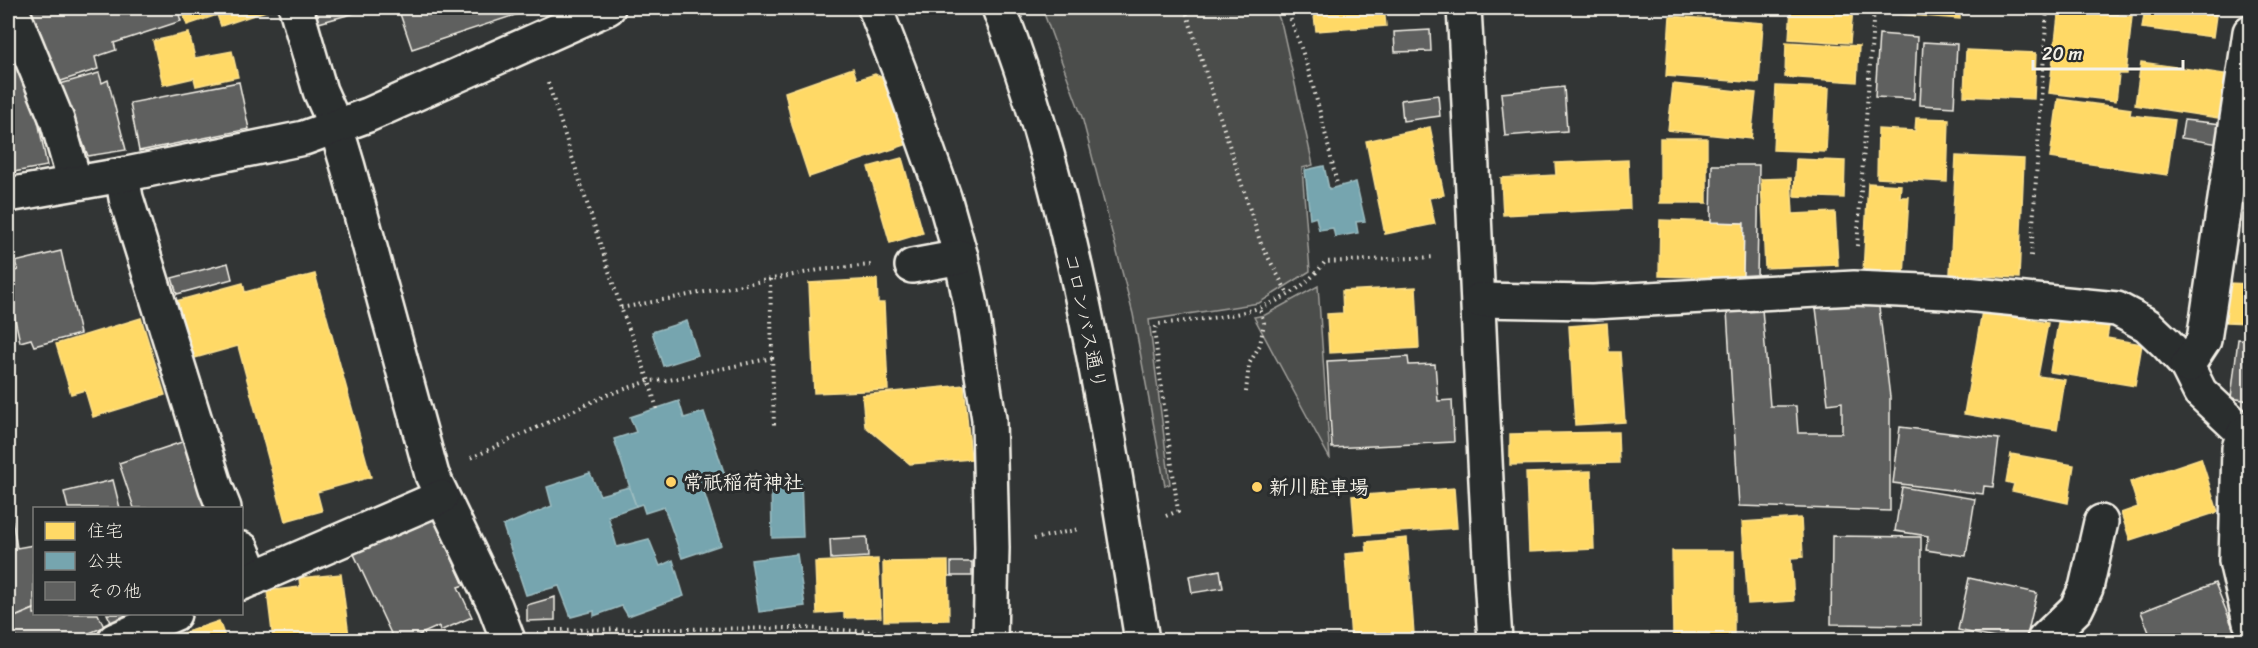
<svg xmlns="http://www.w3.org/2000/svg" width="2258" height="648" font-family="Sriracha,'Klee One',sans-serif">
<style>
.grass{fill:#4b4d4c;stroke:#a09f9a;stroke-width:1.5}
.homes{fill:#ffd966;stroke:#fce08d;stroke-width:1.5}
.public{fill:#76a5af;stroke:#9cbcc0;stroke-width:1.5}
.building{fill:#5f605f;stroke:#f4f1e8;stroke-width:1.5}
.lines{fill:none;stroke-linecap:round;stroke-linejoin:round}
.minor-casing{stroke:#f4f1e8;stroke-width:38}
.path{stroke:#f4f1e8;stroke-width:4;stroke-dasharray:1.5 4.5;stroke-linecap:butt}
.minor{stroke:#2a2d2e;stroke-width:33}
.poi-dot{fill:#ffd166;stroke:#2a2d2e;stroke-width:2}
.labels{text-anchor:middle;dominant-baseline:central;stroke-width:6;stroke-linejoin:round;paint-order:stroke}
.street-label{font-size:20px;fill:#f4f1e8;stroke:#2a2d2e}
.poi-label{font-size:20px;font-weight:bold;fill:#f4f1e8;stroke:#2a2d2e;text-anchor:start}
</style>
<rect width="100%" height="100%" fill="#323535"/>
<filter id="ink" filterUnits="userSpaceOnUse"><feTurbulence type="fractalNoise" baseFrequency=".0167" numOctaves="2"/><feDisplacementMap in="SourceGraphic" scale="12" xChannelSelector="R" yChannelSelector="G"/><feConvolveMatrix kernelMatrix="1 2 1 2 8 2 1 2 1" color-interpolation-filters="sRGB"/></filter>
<g filter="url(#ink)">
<g class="grass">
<path d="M1042,8h233l7,18 31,139 -11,3 8,103 -51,32 -110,17 21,164 -5,2 -32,-172 -51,-197z"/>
<path d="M1318,286l12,173 -76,-142 11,-2z"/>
</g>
<g class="homes">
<path d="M181,8h94l-54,18 -4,-11 -30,10z"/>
<path d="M1313,8h71l2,18 -70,5z"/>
<path d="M1791,8h62l-3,35 -61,-4z"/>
<path d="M1884,8h76v11l-76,-6z"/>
<path d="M1970,8h65l-1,4z"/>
<path d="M2059,8h60l-1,7 14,1 -6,58h-7l-3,27 -67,-8z"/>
<path d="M2145,8h72l-4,29 -71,-9z"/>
<path d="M1670,16l93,7 -4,60 -93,-7z"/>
<path d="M189,33l6,25 37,-7 6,26 -42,9 -2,-8 -31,7 -10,-44z"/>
<path d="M1786,42l73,4 -2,36 -72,-5z"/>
<path d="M1966,50l70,3 -2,46 -70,-3z"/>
<path d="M2141,62l89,13 -6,44 -89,-14z"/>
<path d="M853,68l4,12 18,-6 10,5 23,65 -99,33 -17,-52 -7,-33z"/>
<path d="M1673,84l83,9 -5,46 -83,-9z"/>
<path d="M1776,86l53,2 -3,64 -53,-2z"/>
<path d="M2058,99l73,10 -1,6 45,5 -8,55 -117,-17z"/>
<path d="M1916,118l33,1 -2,63 -70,-4 1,-49 37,2z"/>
<path d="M1430,127l14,68 -15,3 6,26 -50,10 -19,-93z"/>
<rect x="1660" y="138" width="47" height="65"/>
<path d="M1956,156l68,3 -5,119 -69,-4z"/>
<path d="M902,158l21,75 -33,10 -22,-76z"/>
<path d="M1796,159l49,2 -1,37 -50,-2z"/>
<path d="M1628,160l2,49 -127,6 -2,-37 55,-3 -1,-12z"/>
<path d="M1791,178l2,36 42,-2 3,53 -73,3 -4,-89z"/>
<path d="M1868,183l33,2 -1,12h9l-5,79 -41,-3z"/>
<path d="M1660,220l84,3 -1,55 -84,-2z"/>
<path d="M315,274l56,203 -54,15 5,19 -37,10 -47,-175 -47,13 -15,-58 67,-18 2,9z"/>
<path d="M877,279l1,24h6l4,87 -74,3 -5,-110z"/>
<path d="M2228,283l22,1v39l-24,-1z"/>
<path d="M1416,287l3,61 -90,5 -2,-39 16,-1 -1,-22z"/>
<path d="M1982,311l66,12 -10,53 27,4 -8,50 -93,-16z"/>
<path d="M2059,317l50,9 -2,12 35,6 -7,42 -85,-14z"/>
<path d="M141,318l24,77 -72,22 -8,-27 -14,4 -15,-50z"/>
<path d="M1607,323l2,29h11l5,70 -50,3 -6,-99z"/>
<path d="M964,385l7,74 -61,5 -45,-38 -3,-31z"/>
<path d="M1618,432l1,31 -109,2v-31z"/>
<path d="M2011,454l63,11 -6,38 -56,-12 2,-7 -8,-2z"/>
<path d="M2201,458l17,54 -88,28 -9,-27 17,-6 -8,-25z"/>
<path d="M1591,471l3,78 -65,3 -3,-79z"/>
<path d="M1454,488l3,40 -102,7 -3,-39z"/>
<path d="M1801,518l2,39 -12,1 3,43 -46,3 -6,-82z"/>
<path d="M1407,538l7,96 -63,5 -6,-85 22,-2 -1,-10z"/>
<path d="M1672,551h62v85h-61z"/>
<path d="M878,559l3,58 -37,1v-6l-27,2 -2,-52z"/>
<path d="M948,561l1,59 -65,1 -1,-59z"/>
<path d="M341,574l8,62 -40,4h-36l-6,-49 33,-4 -1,-9z"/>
<path d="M219,621l7,19h-63z"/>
</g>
<g class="public">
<path d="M1324,166l5,23 27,-7 9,39 -9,1 2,11 -23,4 -2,-9 -14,2 -3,-13 -6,2 -5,-49z"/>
<path d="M687,321l11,34 -35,11 -11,-34z"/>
<path d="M679,401l5,17 20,-6 22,66 -24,8 19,59 -39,13 -18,-51 -19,6 -3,-9 -6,2 -22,-67 22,-7 -6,-15z"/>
<path d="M590,473l10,22 29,-8 7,19 -28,10 9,31 32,-8 11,27 13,-6 11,36 -56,20 -6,-10 -28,10v-5l-23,6 -12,-31 -33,9 -23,-69 49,-20 -5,-19z"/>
<path d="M801,478l2,59 -31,1 -1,-59z"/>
<path d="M797,554l8,52 -46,6 -8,-52z"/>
</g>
<g class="building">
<path d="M30,8h147l4,13 -67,22 2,7 -21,7 3,12 -43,14z"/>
<path d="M311,8h62l-58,16z"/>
<path d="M398,8h118l2,6 -106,35z"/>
<path d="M1430,30l1,21 -36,1 -1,-20z"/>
<path d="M1879,34l38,3 -3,62 -39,-2z"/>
<path d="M1923,42l34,2 -3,63 -34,-2z"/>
<path d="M20,65l14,35 13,66 -39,7v-106z"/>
<path d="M99,73l3,10 6,-3 18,70 -38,6 -28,-72z"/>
<path d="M239,82l10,47 -110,22 -9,-48z"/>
<path d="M1564,87l3,44 -62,5 -4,-43z"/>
<path d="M1438,95l2,21 -37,5 -2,-21z"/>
<path d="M2184,120l38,4 -3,20 -38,-6z"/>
<path d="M1712,165h47l-2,113h-14l1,-55 -33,-1z"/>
<path d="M61,251l19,83 -46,12 -3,-7 -11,3 -12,-55v-14l10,-3 -3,-8z"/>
<path d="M228,263l4,16 -55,15 -5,-16z"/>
<path d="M1878,299l12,98v114l-151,-5 -12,-195 35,-2 8,97h26l2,27h44v-31l-14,2 -12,-96z"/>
<path d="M2238,339l12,1v61l-19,-3z"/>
<path d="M1408,357l1,8 26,-1 3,37 14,-1 2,42 -122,6 -5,-87z"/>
<path d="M1900,427l99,12 -6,48 -9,-1 -1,8 -90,-11z"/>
<path d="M185,441l22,67h-73l-15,-45z"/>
<path d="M113,480l7,28h-52l-4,-16z"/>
<path d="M1902,487l73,12 -9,57 -40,-6 2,-14 -33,-5z"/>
<path d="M8,507h2l7,41 17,-3v64l-26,11z"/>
<path d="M432,515l32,70 -6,2 14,30 -32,14 -1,-5 -31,14h-14l-41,-88z"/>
<path d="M1832,536l89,1v88l-90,-1z"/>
<path d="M867,537l1,20 -37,2 -1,-20z"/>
<rect x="951" y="562" width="21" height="14"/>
<path d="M1220,570l3,18 -31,5 -3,-17z"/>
<path d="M1969,578l68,15 -11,47h-23l-45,-10z"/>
<path d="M2215,583l23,57h-86l-11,-28z"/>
<path d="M555,597v23l-28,1v-16z"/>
<path d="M34,609v5h64l6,13 -31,13h-56l-9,-20z"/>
<path d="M107,614h24l-19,10z"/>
</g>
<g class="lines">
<g class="minor-casing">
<g id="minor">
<path d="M11,8l46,112 18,63"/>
<path d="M296,8l24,83 16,36 12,40 84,308 63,131 13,34"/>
<path d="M875,8l24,62 45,127 17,60 10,48 18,114 3,129 -2,92"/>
<path d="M999,8c78,202 108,420 143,632"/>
<path d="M1464,8c12,210 17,422 31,632"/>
<path d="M122,175l4,23 90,290 8,20"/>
<path d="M8,195l114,-20 182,-37 64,-23 240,-107"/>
<path d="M912,266l49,-9"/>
<path d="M1479,300l114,2 261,-14 91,4 172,17 30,16 20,19 20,22 13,26 50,47"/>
<path d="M2187,366l17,-26 46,-308"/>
<path d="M2244,433l-5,15 -3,113 14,61"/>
<path d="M242,549l12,29"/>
<path d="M242,583l199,-86"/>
<path d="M115,640l59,-26"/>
<path d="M2044,640l32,-31 10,-21 15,-66"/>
</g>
</g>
<g class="path">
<path d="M1185,8l76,236 27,50"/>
<path d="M1286,8c24,57 37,115 51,176"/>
<path d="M548,83l73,225 28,73 8,28"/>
<path d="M1857,246l17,-238"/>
<path d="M8,248l3,-11"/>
<path d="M2031,256l16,-248"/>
<path d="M770,279l4,147"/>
<path d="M621,308l198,-38 52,-5"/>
<path d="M1246,392l3,-28 11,-19 4,-22 -4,-14"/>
<path d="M471,458l136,-63 42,-14 20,-1 103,-22"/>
<path d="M1166,516l12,-5 -24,-181 4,-6c62,-7 126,-8 167,-62l110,-5"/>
<path d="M1034,539l45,-10"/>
<path d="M550,630l254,-2 71,4 45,6 27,1"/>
</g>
<use href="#minor" class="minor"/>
</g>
</g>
<g class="poi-dot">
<circle cx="671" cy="482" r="6"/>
<circle cx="1257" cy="487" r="6"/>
</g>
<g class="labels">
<g class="street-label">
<text transform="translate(1085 321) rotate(78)">コロンバス通り</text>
</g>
<g class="poi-label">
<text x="683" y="482">常祇稲荷神社</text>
<text x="1269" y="487">新川駐車場</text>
</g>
</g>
<rect width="2258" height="648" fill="none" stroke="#2a2d2e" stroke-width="30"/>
<rect x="15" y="15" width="2228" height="618" fill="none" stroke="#f4f1e8" stroke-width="2" filter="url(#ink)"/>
<rect x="33" y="507" width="210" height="108" fill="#2a2d2e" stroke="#7b7b78" stroke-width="1.5"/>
<rect x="45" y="522" width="30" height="18" fill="#ffd966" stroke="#7b7b78" stroke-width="1.5"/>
<text x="87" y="537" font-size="18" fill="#f4f1e8">住宅</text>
<rect x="45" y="552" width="30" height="18" fill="#76a5af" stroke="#7b7b78" stroke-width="1.5"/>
<text x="87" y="567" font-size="18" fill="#f4f1e8">公共</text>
<rect x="45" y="582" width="30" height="18" fill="#5f605f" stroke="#7b7b78" stroke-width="1.5"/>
<text x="87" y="597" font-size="18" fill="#f4f1e8">その他</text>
<path d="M2033 60v9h150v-9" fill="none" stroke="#f4f1e8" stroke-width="3"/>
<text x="2042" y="60" font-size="18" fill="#f4f1e8" stroke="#2a2d2e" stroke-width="4.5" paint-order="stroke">20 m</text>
</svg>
